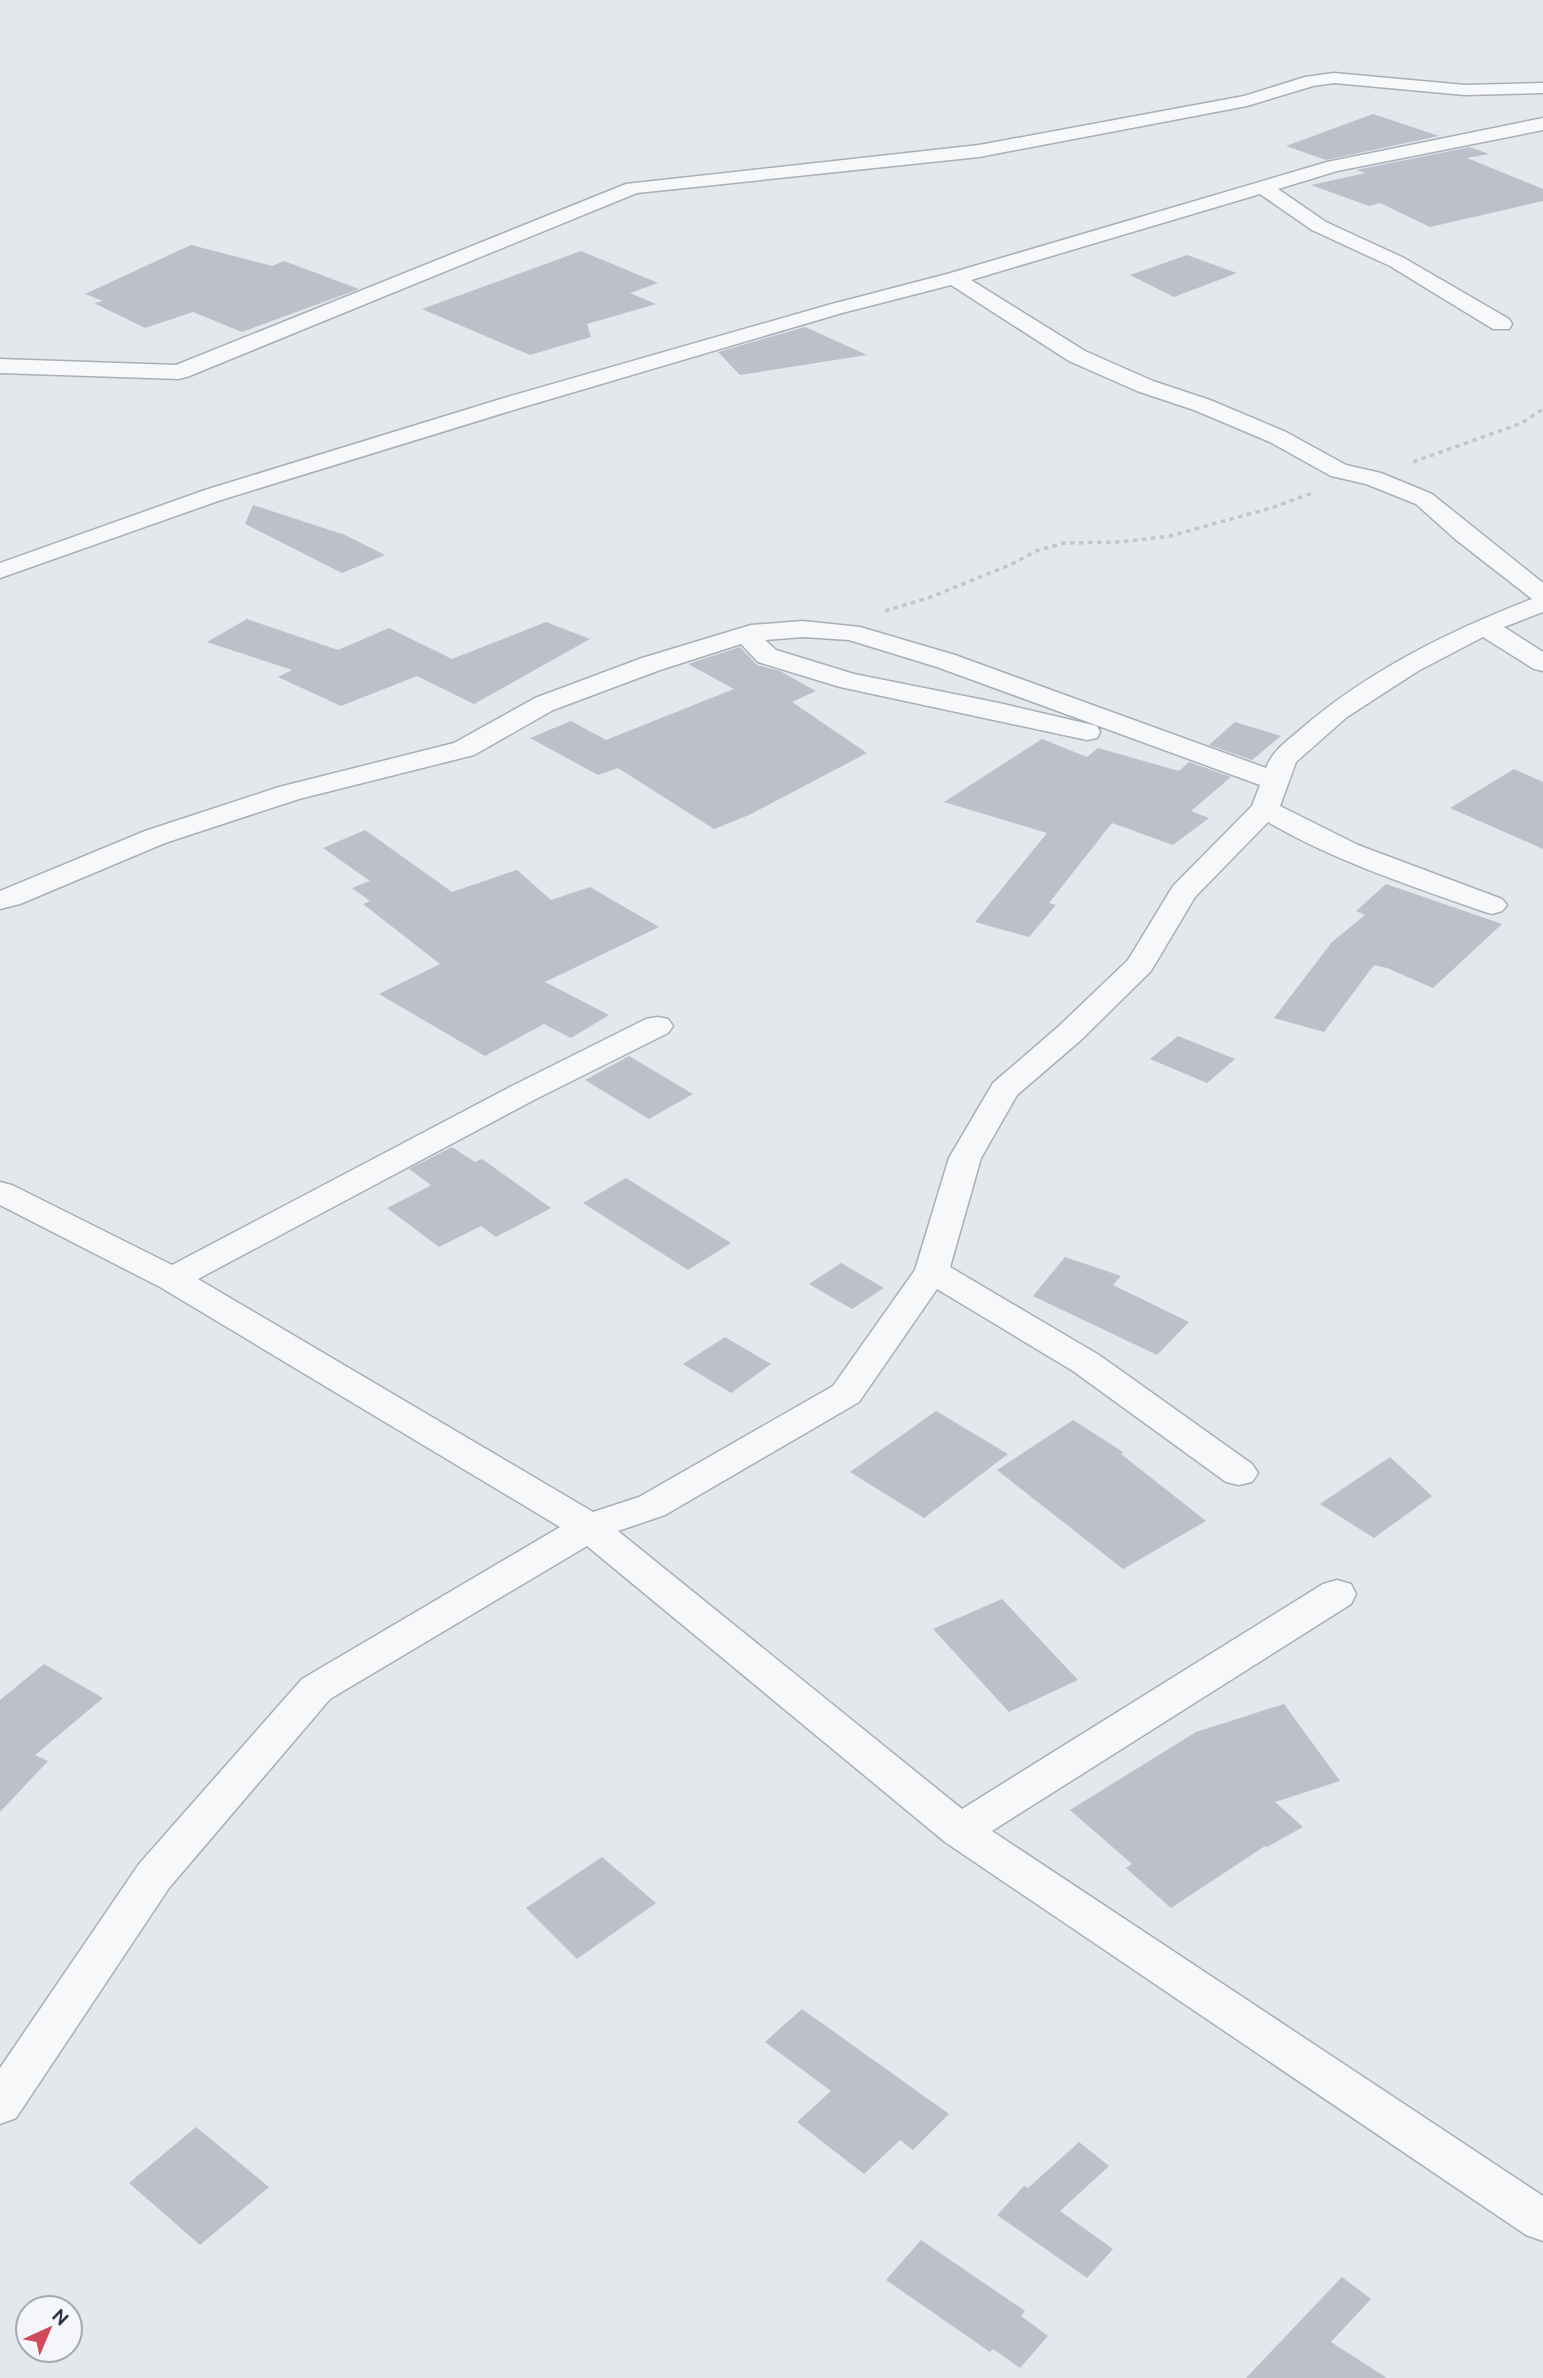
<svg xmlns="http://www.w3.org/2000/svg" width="1543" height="2378" font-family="Ubuntu,sans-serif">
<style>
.building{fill:#bbc0ca}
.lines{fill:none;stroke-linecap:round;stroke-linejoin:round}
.street-casing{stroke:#a9aeb7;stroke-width:3}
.path{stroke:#c2c5cb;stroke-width:3.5;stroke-dasharray:4.5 4.5;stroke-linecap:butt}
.street{fill:#f7f8fa;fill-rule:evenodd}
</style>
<rect width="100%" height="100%" fill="#e4e7ec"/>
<g class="building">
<path d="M1373,114l66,22 -113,24 -40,-14z"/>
<path d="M1470,147l19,7 -22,4 76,31v12l-113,26 -50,-24 -11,3 -58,-21 55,-12 -10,-3z"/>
<path d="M191,245l81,21 12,-5 75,28 -117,43 -49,-20 -48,16 -51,-25 9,-2 -18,-7z"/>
<path d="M581,251l77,32 -28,10 26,11 -69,20 4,13 -61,18 -108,-46z"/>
<path d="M1187,255l50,18 -63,24 -44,-22z"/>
<path d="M805,327l62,28 -127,20 -22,-23z"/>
<path d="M253,505l92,30 40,20 -43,18 -97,-49z"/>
<path d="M247,619l91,31 51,-22 63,31 94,-37 44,17 -116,65 -57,-28 -76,30 -63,-29 14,-7 -85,-28z"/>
<path d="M740,647l17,18 23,6 36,20 -24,11 75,51 -118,62 -35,14 -96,-61 -20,7 -68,-37 41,-17 35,19 128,-51 -46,-25z"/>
<path d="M1235,722l46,14 -29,24 -43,-15z"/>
<path d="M1042,739l45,18 11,-9 81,23 10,-9 42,15 -40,34 18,7 -36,27 -61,-22 -63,80 7,2 -27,32 -54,-15 72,-89 -103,-31z"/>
<path d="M1514,769l29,13v67l-93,-41z"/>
<path d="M365,830l87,62 65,-22 34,30 39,-13 69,40 -114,55 64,33 -38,23 -27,-14 -59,32 -106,-62 61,-30 -77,-60 7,-3 -18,-13 18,-7 -47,-33z"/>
<path d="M1386,884l116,40 -69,64 -46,-20 -13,-3 -50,67 -50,-14 58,-76 33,-27 -9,-4z"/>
<path d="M1178,1036l57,23 -28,24 -57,-24z"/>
<path d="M629,1056l64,38 -44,25 -64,-39z"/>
<path d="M452,1147l23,15 7,-3 69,49 -55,29 -15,-11 -42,21 -52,-39 41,-21 3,-2 -22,-16z"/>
<path d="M626,1178l105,65 -43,27 -105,-67z"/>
<path d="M1065,1257l56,19 -8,9 76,37 -32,33 -124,-59z"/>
<path d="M841,1263l43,25 -32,21 -43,-25z"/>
<path d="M725,1337l46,27 -40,29 -48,-29z"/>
<path d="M936,1411l72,43 -84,64 -74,-46z"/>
<path d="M1073,1420l50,32 -2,2 85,67 -83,48 -126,-99z"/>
<path d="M1390,1457l42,39 -58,42 -54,-34z"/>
<path d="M1002,1599l76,81 -69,32 -76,-83z"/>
<path d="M44,1664l59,34 -68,57 13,6 -48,51v-112z"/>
<path d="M1284,1704l56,77 -65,21 28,25 -36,20 -2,-1 -94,62 -45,-40 6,-4 -62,-54 126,-78z"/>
<path d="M602,1857l54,46 -79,56 -51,-51z"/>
<path d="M802,2009l147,105 -36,36 -13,-10 -36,34 -67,-52 34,-31 -66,-49z"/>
<path d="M196,2127l73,60 -69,58 -71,-62z"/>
<path d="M1079,2142l30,24 -49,45 53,38 -26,29 -90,-63 27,-29 4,2z"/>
<path d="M921,2240l104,71 -4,5 27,20 -28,32 -27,-19 -3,3 -104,-72z"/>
<path d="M1342,2277l29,22 -40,43 56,36h-141z"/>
</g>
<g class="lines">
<g class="street-casing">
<g id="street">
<path d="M1334,73l131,12 78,-2v10l-78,2 -131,-12 -21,3 -66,20 -268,51 -342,36 -450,184 -8,2 -179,-6v-14l176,6 450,-181 353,-39 265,-49 61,-19z"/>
<path d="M1543,118v12l-206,41 -59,18 48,33 78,36 105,61 3,5 -3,5h-16l-103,-63 -78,-36 -52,-36 -289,86 114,71 68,30 57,19 76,32 60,33 35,8 51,21 111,89v29l-39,15 39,25v19l-9,-2 -51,-32 -65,34 -71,46 -51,45 -16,44 78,39 144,54 5,6 -5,6 -10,3 -10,-3c-73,-26 -147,-50 -214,-89l-73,75 -44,74 -70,69 -64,55 -36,63 -31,109 149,88 153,109 6,9 -6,9 -13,3 -13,-3 -153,-111 -136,-82 -78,113 -194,113 -47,16 344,278 361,-225 14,-4 14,4 5,10 -5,10 -359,227 551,365v45l-17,-6 -581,-393 -358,-296 -257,153 -161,189 -153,230 -16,6v-56l139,-204 163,-185 258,-152 -400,-240 -160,-82v-23l12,3 160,80 340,-179 134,-67 11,-2 11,2 5,7 -5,7 -134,67 -336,179 395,233 46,-15 194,-111 82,-116 34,-112 44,-75 66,-57 69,-66 45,-74 79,-80 8,-21 -323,-118 -88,-27 -46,-3 -38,3 11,10 78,24 145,29 98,23 3,6 -3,6 -10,2 -247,-53 -82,-25 -17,-18 -81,26 -107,40 -79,45 -175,44 -134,44 -145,61 -20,5v-18l145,-60 134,-44 175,-44 81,-45 107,-40 109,-33 52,-4 57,6 95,28 311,113c6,-17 21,-27 35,-39 67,-58 148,-98 231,-130l-77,-60 -39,-35 -50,-20 -35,-8 -61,-34 -76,-32 -57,-19 -68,-30 -118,-76 -109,28 -322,95 -299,92 -221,78v-15l205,-73 299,-92 324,-93 119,-31 380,-112z"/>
</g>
</g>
<g class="path">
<path d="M1413,462l109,-39 21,-14"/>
<path d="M885,611l46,-14 81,-33 24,-13 28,-8 57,-1 49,-6 101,-28 44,-16"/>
</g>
<use href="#street" class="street"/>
</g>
<g transform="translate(49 2329) rotate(44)"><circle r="33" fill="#f4f6f9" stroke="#a4a8b1" stroke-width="2"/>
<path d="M0-5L12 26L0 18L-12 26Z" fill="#d1495b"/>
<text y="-10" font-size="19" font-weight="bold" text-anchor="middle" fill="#2b3445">N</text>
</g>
</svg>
